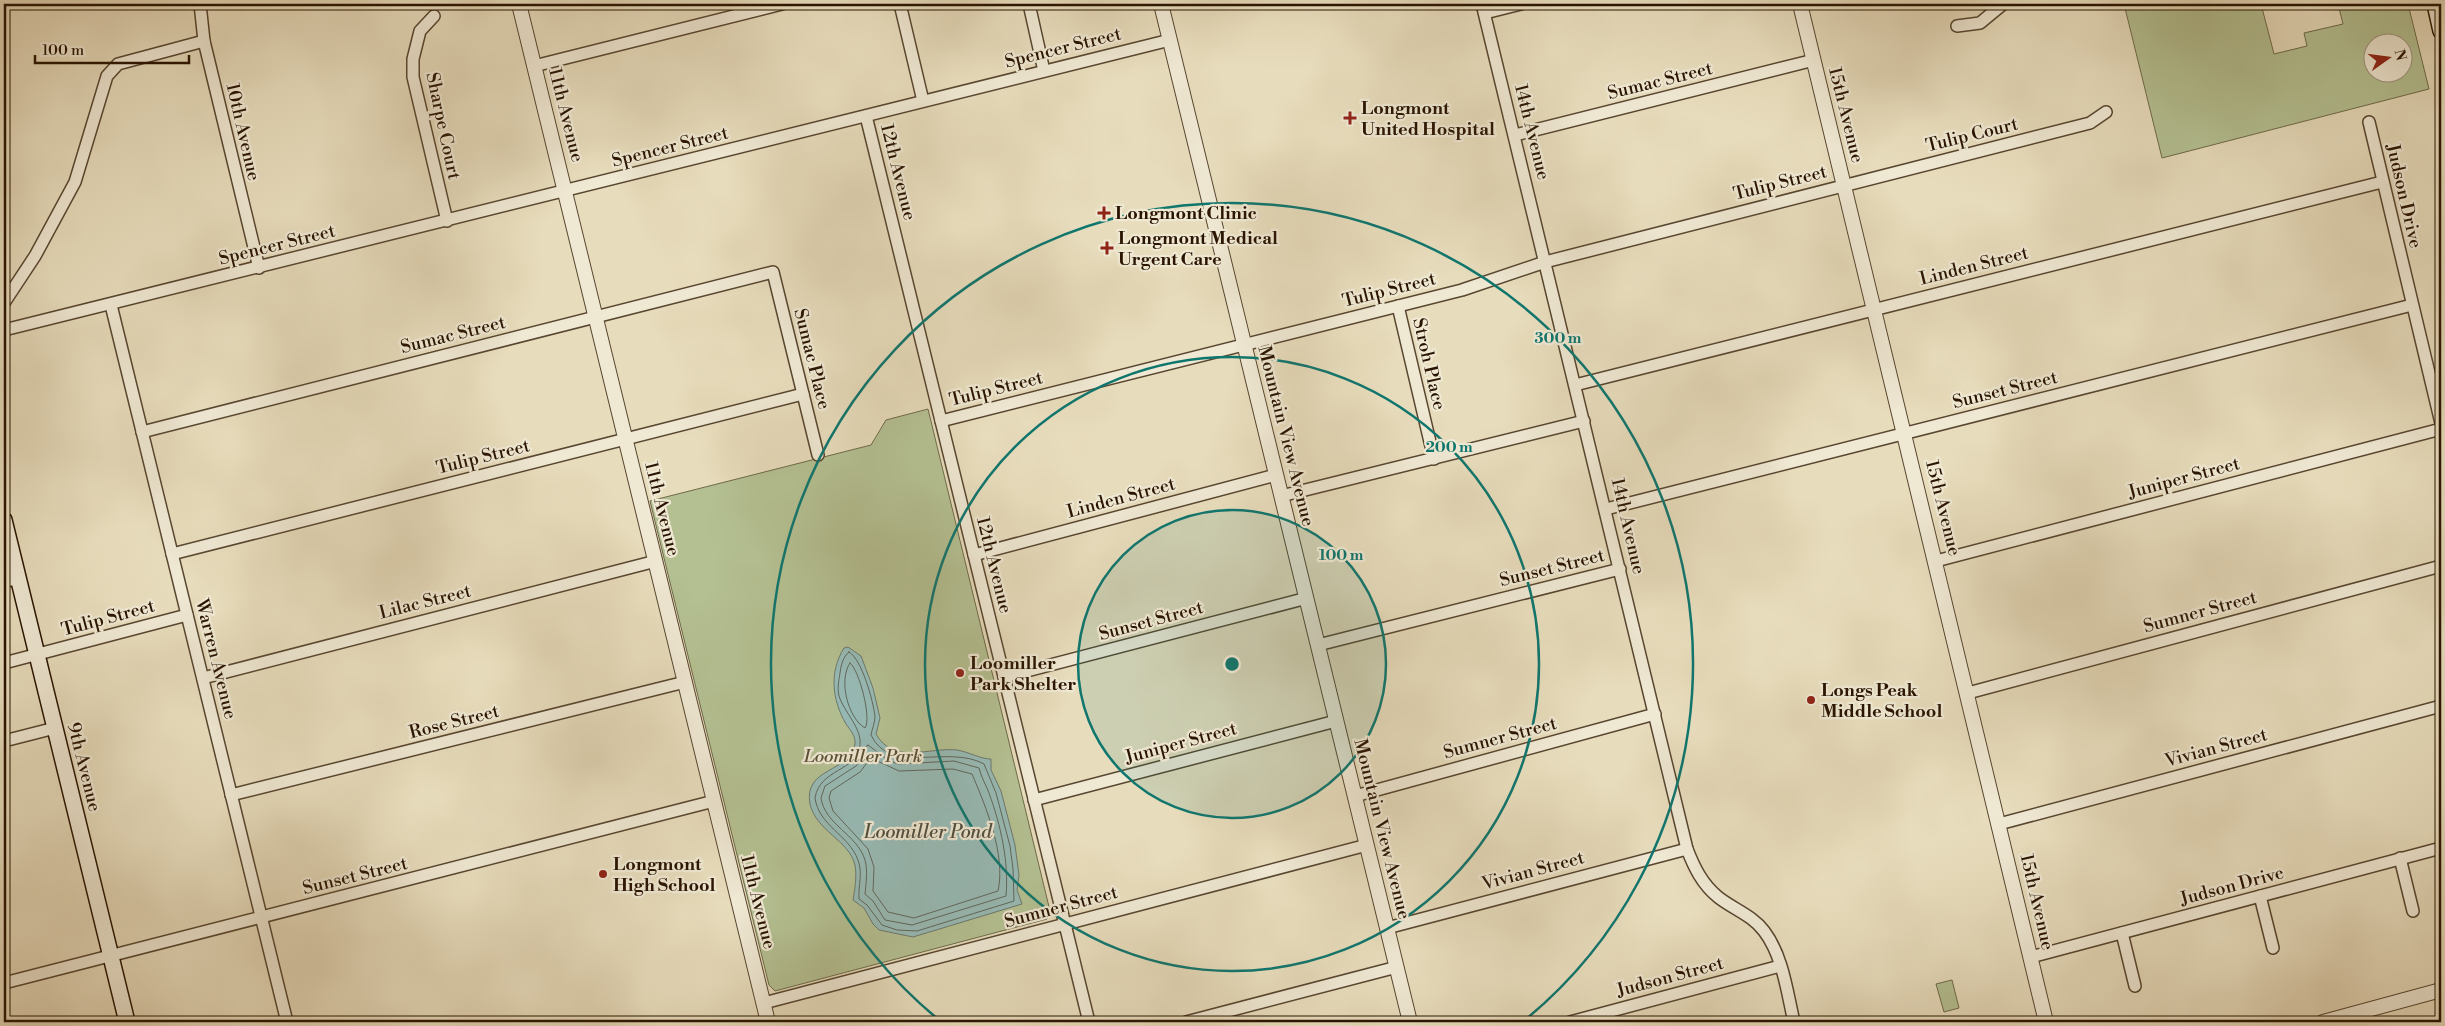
<svg xmlns="http://www.w3.org/2000/svg" width="2445" height="1026" font-family="'Libre Bodoni',serif">
<style>
.green{fill:#b4c092;stroke:#6e6a4a;fill-rule:evenodd}
.water{fill:#97bab5;stroke:#6b786d}
.lines{fill:none;stroke-linecap:round;stroke-linejoin:round}
.shore{stroke:#60675b;stroke-width:1}
.minor-casing{stroke:#584630;stroke-width:14}
.tertiary-casing{stroke:#584630;stroke-width:16}
.secondary-casing{stroke:#291401;stroke-width:18}
.minor{stroke:#efe8d3;stroke-width:11}
.tertiary{stroke:#efe8d3;stroke-width:14}
.secondary{stroke:#efe8d3;stroke-width:15}
.ring{fill:none;stroke:#0f766e;stroke-width:2.5}
.poi-dot{fill:#8f2418;stroke:#efe8d3;stroke-width:2}
.labels{text-anchor:middle;dominant-baseline:central;stroke-width:4.5;stroke-linejoin:round;paint-order:stroke}
.street-label{font-size:18px;fill:#291401;stroke:#efe8d3}
.poi-label{font-size:18px;font-weight:bold;fill:#291401;stroke:#efe8d3;text-anchor:start}
.park-label{font-size:18px;font-style:italic;fill:#5a5034;stroke:#efe8d3}
.water-label{font-size:19px;font-style:italic;fill:#504e40;stroke:#efe8d3}
.centre{fill:#0f766e;stroke:#efe8d3;stroke-width:2.5}
.ring-label{font-size:15px;text-anchor:middle;font-weight:bold;fill:#0f766e;stroke:#efe8d3;stroke-width:4.5;stroke-linejoin:round;paint-order:stroke}
</style>
<rect width="100%" height="100%" fill="#e7dcbc"/>
<filter id="stains"><feTurbulence type="fractalNoise" baseFrequency=".004" numOctaves="4"/><feColorMatrix values="0 0 0 0 .2 0 0 0 0 .09 0 0 0 0 .02 0 0 0 .5 -.17"/></filter>
<radialGradient id="worn" r=".72"><stop offset=".6" stop-color="#630" stop-opacity="0"/><stop offset="1" stop-color="#630" stop-opacity=".3"/></radialGradient>
<g class="green">
<path d="M2124,4h137l13,50 33,-8 -3,-13 39,-9 -5,-20h70l21,85 -267,69zM2372,42h30v30h-30z"/>
<path d="M928,409l123,506 -4,4 -272,72 -6,-6 -119,-484 221,-56 15,-25z"/>
<path d="M1952,980l7,28 -15,4 -8,-28z"/>
</g>
<path class="water" d="M848,647l13,9 12,32 7,30 -4,16c17,31 54,13 81,16 12,2 23,9 34,9v11l10,21 14,54 4,30 -2,15 5,14 -109,33 -34,-7 -6,-6 -9,-16 -11,-8c2,-11 4,-24 2,-35 -6,-25 -39,-34 -45,-61 -7,-37 40,-31 45,-60 1,-8 -5,-14 -9,-20 -14,-24 -17,-52 -2,-76z"/>
<g class="lines">
<g class="shore">
<path d="M849,652c13,7 24,49 26,64 0,7 -3,13 -4,19 19,41 77,9 113,29l12,29 14,53 3,23 1,32 -97,30 -20,-1 -15,-5 -15,-20 -8,-6c-1,-13 4,-26 -1,-39 -9,-25 -39,-34 -43,-62 5,-30 42,-26 45,-53 2,-17 -16,-33 -21,-49 -2,-8 0,-16 1,-23 1,-8 3,-16 9,-21z"/>
<path d="M850,663c9,6 22,56 15,65 -17,-10 -27,-48 -15,-65z"/>
<path d="M868,745l20,15 10,4 56,-3 25,7c2,9 7,17 10,25 12,33 20,69 17,103l-94,29 -27,-5 -12,-19 -8,-7c1,-11 3,-23 0,-34 -8,-26 -40,-35 -44,-62l4,-12 31,-20z"/>
<path d="M871,758l28,13 54,-2 19,5c14,33 34,81 26,117l-84,27 -26,-6 -15,-21 1,-24 -6,-18 -35,-38 -4,-13 2,-7 29,-19z"/>
</g>
<g class="minor-casing">
<g id="minor">
<path d="M200,4l4,37 55,227"/>
<path d="M900,4l23,97"/>
<path d="M1029,4l15,67"/>
<path d="M1482,4l205,845c7,18 15,35 31,48 15,12 34,18 46,34 19,25 23,61 30,91"/>
<path d="M1485,13l36,-9"/>
<path d="M434,16l-14,15 -7,28v18l34,144"/>
<path d="M1957,26l23,-3 23,-19"/>
<path d="M534,66l248,-62"/>
<path d="M866,116l223,906"/>
<path d="M2369,122l72,301"/>
<path d="M1515,135l299,-75"/>
<path d="M4,303l31,-47 40,-74 32,-106 11,-12 86,-23"/>
<path d="M111,305l176,717"/>
<path d="M1398,306l36,153"/>
<path d="M4,330l1166,-290"/>
<path d="M1575,385l807,-203"/>
<path d="M941,421l521,-131 83,-28 545,-139 16,-11"/>
<path d="M142,432l631,-160 45,183"/>
<path d="M1281,496l303,-75"/>
<path d="M1606,509l806,-204"/>
<path d="M172,554l631,-160"/>
<path d="M974,555l302,-80"/>
<path d="M1936,561l505,-132"/>
<path d="M4,582l14,-4"/>
<path d="M1318,645l302,-76"/>
<path d="M4,663l183,-48"/>
<path d="M1004,677l303,-79"/>
<path d="M203,678l453,-117"/>
<path d="M1968,693l473,-127"/>
<path d="M4,741l51,-13"/>
<path d="M231,795l454,-113"/>
<path d="M1355,796l300,-82"/>
<path d="M1034,800l302,-79"/>
<path d="M1999,824l442,-118"/>
<path d="M2400,858l13,53"/>
<path d="M2260,896l13,52"/>
<path d="M1387,928l300,-79"/>
<path d="M2122,933l13,53"/>
<path d="M2031,957l410,-109"/>
<path d="M4,983l710,-182"/>
<path d="M764,1003l603,-158"/>
<path d="M1186,1022l211,-55"/>
<path d="M1570,1022l210,-56"/>
</g>
</g>
<g class="tertiary-casing">
<g id="tertiary">
<path d="M519,4l249,1018"/>
<path d="M1161,4l249,1018"/>
<path d="M1800,4l246,1018"/>
<path d="M2323,1022l118,-32"/>
</g>
</g>
<g class="secondary-casing">
<g id="secondary">
<path d="M2435,4l6,27"/>
<path d="M4,520l123,502"/>
</g>
</g>
<use href="#minor" class="minor"/>
<use href="#tertiary" class="tertiary"/>
<use href="#secondary" class="secondary"/>
</g>
<circle cx="1232" cy="664" r="154" fill="#0f766e" fill-opacity=".12"/>
<g class="ring">
<circle cx="1232" cy="664" r="154"/>
<circle cx="1232" cy="664" r="307"/>
<path d="M939 1020A461 461 0 1 1 1525 1020"/>
</g>
<g class="poi-dot">
<path d="M1347.5 110.5h5v5h5v5h-5v5h-5v-5h-5v-5h5z"/>
<path d="M1101.5 205.5h5v5h5v5h-5v5h-5v-5h-5v-5h5z"/>
<path d="M1104.5 240.5h5v5h5v5h-5v5h-5v-5h-5v-5h5z"/>
<circle cx="960" cy="673" r="5"/>
<circle cx="1811" cy="700" r="5"/>
<circle cx="603" cy="874" r="5"/>
</g>
<g class="labels">
<g class="street-label">
<text transform="translate(1063 48) rotate(-14)">Spencer Street</text>
<text transform="translate(1660 81) rotate(-14)">Sumac Street</text>
<text transform="translate(566 115) rotate(76)">11th Avenue</text>
<text transform="translate(1846 115) rotate(76)">15th Avenue</text>
<text transform="translate(443 126) rotate(78)">Sharpe Court</text>
<text transform="translate(243 132) rotate(77)">10th Avenue</text>
<text transform="translate(1532 132) rotate(76)">14th Avenue</text>
<text transform="translate(1972 135) rotate(-14)">Tulip Court</text>
<text transform="translate(670 147) rotate(-14)">Spencer Street</text>
<text transform="translate(898 172) rotate(76)">12th Avenue</text>
<text transform="translate(1780 183) rotate(-14)">Tulip Street</text>
<text transform="translate(2404 196) rotate(77)">Judson Drive</text>
<text transform="translate(277 245) rotate(-14)">Spencer Street</text>
<text transform="translate(1974 266) rotate(-14)">Linden Street</text>
<text transform="translate(1389 290) rotate(-14)">Tulip Street</text>
<text transform="translate(453 335) rotate(-14)">Sumac Street</text>
<text transform="translate(812 359) rotate(76)">Sumac Place</text>
<text transform="translate(1429 364) rotate(77)">Stroh Place</text>
<text transform="translate(996 389) rotate(-14)">Tulip Street</text>
<text transform="translate(2005 390) rotate(-14)">Sunset Street</text>
<text transform="translate(1286 436) rotate(76)">Mountain View Avenue</text>
<text transform="translate(483 457) rotate(-14)">Tulip Street</text>
<text transform="translate(2184 478) rotate(-15)">Juniper Street</text>
<text transform="translate(1121 498) rotate(-15)">Linden Street</text>
<text transform="translate(1943 508) rotate(76)">15th Avenue</text>
<text transform="translate(662 509) rotate(76)">11th Avenue</text>
<text transform="translate(1628 526) rotate(77)">14th Avenue</text>
<text transform="translate(994 565) rotate(76)">12th Avenue</text>
<text transform="translate(1552 568) rotate(-14)">Sunset Street</text>
<text transform="translate(425 602) rotate(-14)">Lilac Street</text>
<text transform="translate(2200 612) rotate(-15)">Sumner Street</text>
<text transform="translate(108 618) rotate(-15)">Tulip Street</text>
<text transform="translate(1151 621) rotate(-15)">Sunset Street</text>
<text transform="translate(216 659) rotate(76)">Warren Avenue</text>
<text transform="translate(454 722) rotate(-14)">Rose Street</text>
<text transform="translate(1500 738) rotate(-15)">Sumner Street</text>
<text transform="translate(1181 743) rotate(-15)">Juniper Street</text>
<text transform="translate(2216 748) rotate(-15)">Vivian Street</text>
<text transform="translate(84 767) rotate(76)">9th Avenue</text>
<text transform="translate(1382 829) rotate(76)">Mountain View Avenue</text>
<text transform="translate(1533 871) rotate(-15)">Vivian Street</text>
<text transform="translate(355 876) rotate(-14)">Sunset Street</text>
<text transform="translate(2232 886) rotate(-15)">Judson Drive</text>
<text transform="translate(758 902) rotate(76)">11th Avenue</text>
<text transform="translate(2037 902) rotate(77)">15th Avenue</text>
<text transform="translate(1061 907) rotate(-15)">Sumner Street</text>
<text transform="translate(1670 977) rotate(-15)">Judson Street</text>
</g>
<g class="poi-label">
<text x="1361" y="108">Longmont<tspan x="1361" dy="21">United Hospital</tspan></text>
<text x="1115" y="213">Longmont Clinic</text>
<text x="1118" y="238">Longmont Medical<tspan x="1118" dy="21">Urgent Care</tspan></text>
<text x="970" y="663">Loomiller<tspan x="970" dy="21">Park Shelter</tspan></text>
<text x="1821" y="690">Longs Peak<tspan x="1821" dy="21">Middle School</tspan></text>
<text x="613" y="864">Longmont<tspan x="613" dy="21">High School</tspan></text>
</g>
<g class="park-label">
<text x="863" y="756">Loomiller Park</text>
</g>
<g class="water-label">
<text x="928" y="832">Loomiller Pond</text>
</g>
</g>
<circle cx="1232" cy="664" r="8" class="centre"/>
<g class="ring-label">
<text x="1558" y="343">300 m</text>
<text x="1449" y="452">200 m</text>
<text x="1341" y="560">100 m</text>
</g>
<rect width="2445" height="1026" fill="none" stroke="#e7dcbc" stroke-width="20"/>
<rect x="5" y="5" width="2435" height="1016" fill="none" stroke="#291401" stroke-width="2.5"/>
<rect x="10" y="10" width="2425" height="1006" fill="none" stroke="#291401"/>
<g transform="translate(2388 58) rotate(76)"><circle r="24" fill="#efe8d3" stroke="#a0937f"/>
<path d="M0-4L9 19L0 12L-9 19Z" fill="#8f2418"/>
<text y="-8" font-size="14" font-weight="bold" text-anchor="middle" fill="#291401">N</text>
</g>
<path d="M35 55v8h154v-8" fill="none" stroke="#291401" stroke-width="2.5"/>
<text x="42" y="55" font-size="15" fill="#291401" stroke="#efe8d3" stroke-width="4" paint-order="stroke">100 m</text>
<rect width="100%" height="100%" filter="url(#stains)"/>
<rect width="100%" height="100%" fill="url(#worn)"/>
</svg>
